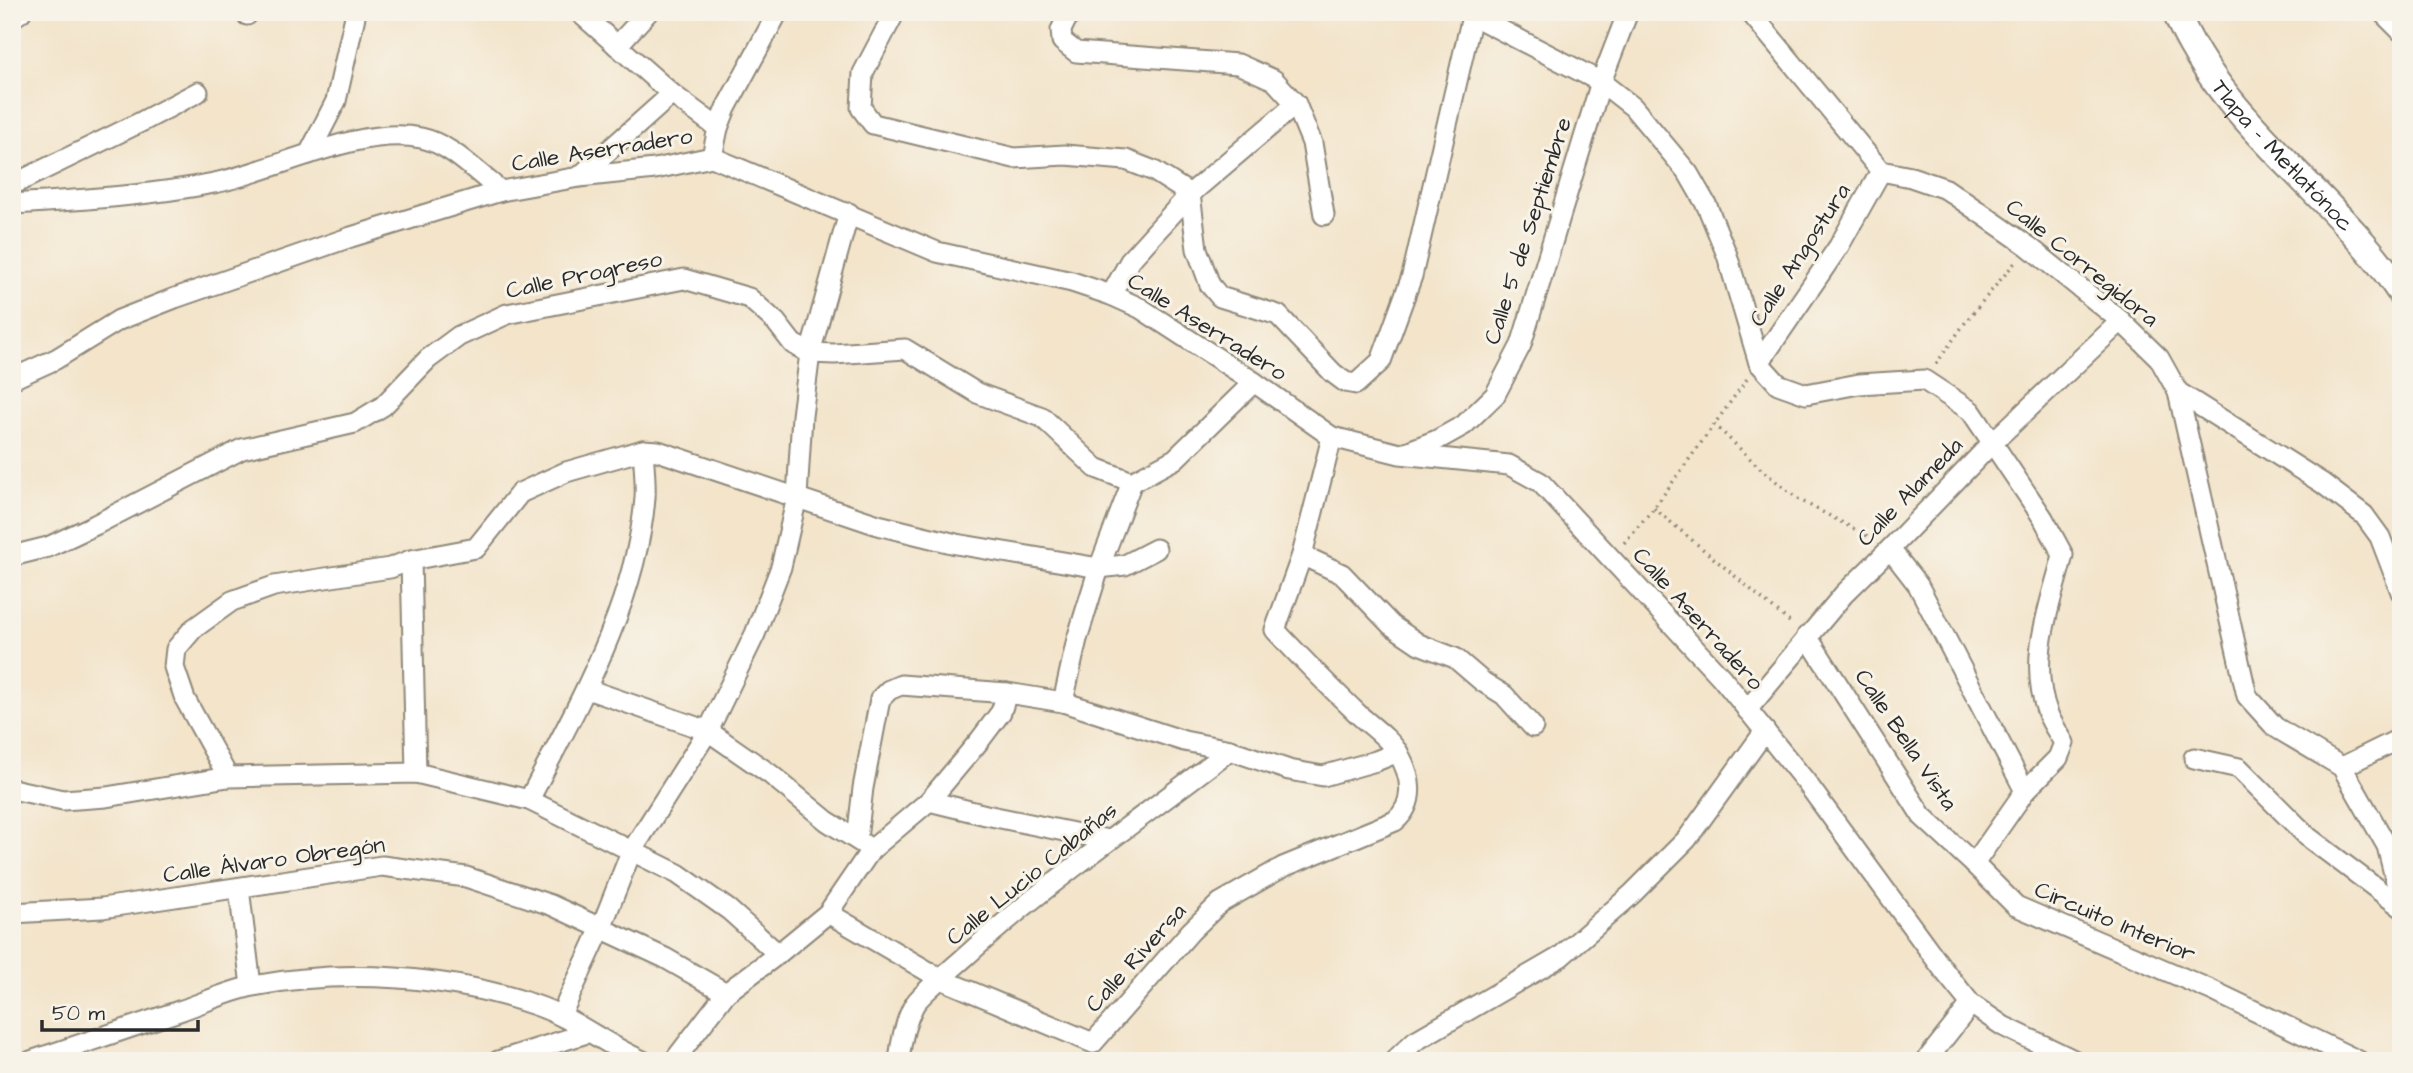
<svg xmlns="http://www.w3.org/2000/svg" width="2413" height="1073" font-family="'Architects Daughter',sans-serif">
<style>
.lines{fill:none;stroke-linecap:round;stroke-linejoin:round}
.street-casing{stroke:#8f887a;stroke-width:23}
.secondary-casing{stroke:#8f887a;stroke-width:30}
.path{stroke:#8f887a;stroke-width:3.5;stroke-dasharray:2 5;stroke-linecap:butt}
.street{stroke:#fff;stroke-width:19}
.secondary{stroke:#fff;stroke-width:26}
.labels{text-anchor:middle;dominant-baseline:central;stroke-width:6;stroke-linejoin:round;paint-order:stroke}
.street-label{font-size:23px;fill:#2b2b2b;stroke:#f7f3e8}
</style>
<rect width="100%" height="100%" fill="#f7f3e8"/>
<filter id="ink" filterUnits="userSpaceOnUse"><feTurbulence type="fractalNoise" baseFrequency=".0143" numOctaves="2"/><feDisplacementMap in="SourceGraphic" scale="14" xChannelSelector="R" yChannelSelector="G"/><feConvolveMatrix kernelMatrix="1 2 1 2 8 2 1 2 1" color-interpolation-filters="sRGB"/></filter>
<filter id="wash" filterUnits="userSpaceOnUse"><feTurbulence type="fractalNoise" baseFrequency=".00686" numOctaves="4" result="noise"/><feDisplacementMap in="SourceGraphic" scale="28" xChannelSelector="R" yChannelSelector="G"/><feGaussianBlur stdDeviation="1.57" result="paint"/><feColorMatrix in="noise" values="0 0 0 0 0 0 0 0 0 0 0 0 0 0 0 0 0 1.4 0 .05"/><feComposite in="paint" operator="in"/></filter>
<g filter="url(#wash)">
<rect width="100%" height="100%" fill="#f3e4ca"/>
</g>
<g filter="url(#ink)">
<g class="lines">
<g class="street-casing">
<g id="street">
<path d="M245,12l2,3"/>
<path d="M579,12l93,82 46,34 -6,29"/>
<path d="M895,12l-32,61 -2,35 12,16 141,34 51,-3 61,5 28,11 36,23 7,55 13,36 10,12 58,18 55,58 12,9 11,2 25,-23 31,-85 61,-264"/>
<path d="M1079,12l-11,4 -7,14 1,11 14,11 162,12 36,16 22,24 16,39 12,72"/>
<path d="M1750,12l131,159 30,6 35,12 82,57 93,75 38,37 19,34 144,91 42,32 16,22 21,55"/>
<path d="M2382,12l19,19"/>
<path d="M1472,15l129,67 32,25 55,66 19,33 20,49 32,108 19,21 28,10 53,-10 65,-4 47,31 72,107 20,37c-13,52 -36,105 -15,159 4,10 11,20 16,29l-6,15 -33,33 -51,73 42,42 195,84 148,71"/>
<path d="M12,18l9,-6"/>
<path d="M617,46l31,-34"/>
<path d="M718,128l8,-20 52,-96"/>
<path d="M309,154l27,-53 20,-89"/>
<path d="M579,177l93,-83"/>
<path d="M12,185l131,-64 55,-29"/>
<path d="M12,204c67,-4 136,-8 202,-21 62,-12 145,-58 207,-45 30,6 56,35 80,53"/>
<path d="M1111,295l20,-36 59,-65 106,-90"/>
<path d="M1759,363l80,-117 42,-75"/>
<path d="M12,379l44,-20 63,-39 56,-22 176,-61 150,-46 78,-14 76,-8 57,-12 225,95 135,30 39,13 29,13 114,74 78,55 68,17 109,11 31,17 181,195 85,105 139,190 26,32 32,22 73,35"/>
<path d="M2178,392l69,304 28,31 67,40 45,79 14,56"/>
<path d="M1406,452l31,-12 27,-15 31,-30 26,-50 80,-263 27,-70"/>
<path d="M1890,549l28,36 107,206"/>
<path d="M1302,555l40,19 49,51 28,19 36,14 28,24 21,13 29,32"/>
<path d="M12,556l36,-9 47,-22 147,-76 113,-26 28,-17 45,-47 31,-23 48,-22 177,-35 65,19 27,24 17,22 17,9 24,1 71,-5 72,44 65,24 54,51 36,14 43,-23 79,-77"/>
<path d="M411,560l5,213"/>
<path d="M1807,636l115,180 52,48"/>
<path d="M587,689l121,42 62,43 57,47 38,24"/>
<path d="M1063,702l14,-63 22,-71 33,-86"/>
<path d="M1747,710l97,-116 46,-45 103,-107 128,-121"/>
<path d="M2194,758l45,10 69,69 93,70"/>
<path d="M2342,767l59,-29"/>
<path d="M228,777l-43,-78 -11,-32 2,-18 17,-20 39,-28 42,-15 116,-18 21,-8 65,-12 44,-55 46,-21 77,-22 15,1 220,74 78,19 143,24 26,-3 31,-16"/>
<path d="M12,789l51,11 43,-3 122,-20 188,-4 113,27 149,74 51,36 49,44"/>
<path d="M529,800c48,-94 107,-194 116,-302 1,-15 -1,-32 -2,-48"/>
<path d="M929,801l57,14 122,25"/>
<path d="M857,839l6,-51 17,-89 9,-9 12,-5 106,8 56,9 121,39 46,9 59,20 34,6 53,-15 22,-9"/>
<path d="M239,888l12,98"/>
<path d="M12,913l90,-5 280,-42 84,11 85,28 114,53 61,35"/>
<path d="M828,913l113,66 152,64 98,-112 29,-28 63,-36 112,-46c21,-18 17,-45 3,-68 -8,-14 -27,-27 -39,-38 -29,-28 -57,-56 -84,-85l27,-75 30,-118"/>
<path d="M561,1015l40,-87 30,-76 77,-121 47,-97 26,-67 16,-70 5,-81 8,-63 39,-140"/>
<path d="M31,1061c51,-17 101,-34 151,-51 23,-8 47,-19 71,-24 90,-17 195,-11 282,19 39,13 70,40 108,56"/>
<path d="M498,1061l89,-28"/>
<path d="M674,1061l52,-68 52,-39 50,-41 43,-63 58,-49 51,-61 21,-28 6,-19"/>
<path d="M899,1061c2,-20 6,-39 15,-56 8,-13 39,-37 51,-48 83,-76 176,-138 265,-207"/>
<path d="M1394,1061l21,-20 145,-84 72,-63 55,-55 78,-108"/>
<path d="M1926,1061l45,-57"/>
</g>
</g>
<g class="secondary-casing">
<g id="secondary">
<path id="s1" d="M2176,12c45,111 161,183 225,281"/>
</g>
</g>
<g class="path">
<path d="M1936,364l31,-44 50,-60"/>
<path d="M1714,424l48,46 36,29 75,40"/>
<path d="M1654,508l138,116"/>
<path d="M1624,543l30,-35 93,-129"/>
</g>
<use href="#street" class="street"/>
<use href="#secondary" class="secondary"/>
</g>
</g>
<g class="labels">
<g class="street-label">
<text transform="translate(602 150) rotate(-9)">Calle Aserradero</text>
<text stroke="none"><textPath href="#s1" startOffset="180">Tlapa - Metlatónoc</textPath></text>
<text transform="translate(1528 231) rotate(-72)">Calle 5 de Septiembre</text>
<text transform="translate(1800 255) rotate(-57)">Calle Angostura</text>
<text transform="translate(2082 263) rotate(39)">Calle Corregidora</text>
<text transform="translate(584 275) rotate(-12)">Calle Progreso</text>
<text transform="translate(1207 327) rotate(32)">Calle Aserradero</text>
<text transform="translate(1910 492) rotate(-46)">Calle Alameda</text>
<text transform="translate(1698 619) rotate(48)">Calle Aserradero</text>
<text transform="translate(1906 740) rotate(56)">Calle Bella Vista</text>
<text transform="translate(274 860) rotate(-8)">Calle Álvaro Obregón</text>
<text transform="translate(1032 874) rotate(-39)">Calle Lucio Cabañas</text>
<text transform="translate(2115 922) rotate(23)">Circuito Interior</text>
<text transform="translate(1136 958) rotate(-48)">Calle Riversa</text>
</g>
</g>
<rect width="2413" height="1073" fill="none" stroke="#f7f3e8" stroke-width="42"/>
<path d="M42 1020v10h156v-10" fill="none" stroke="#2b2b2b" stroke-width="3.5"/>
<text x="52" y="1020" font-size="21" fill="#2b2b2b" stroke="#f7f3e8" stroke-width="5" paint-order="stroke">50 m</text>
</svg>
